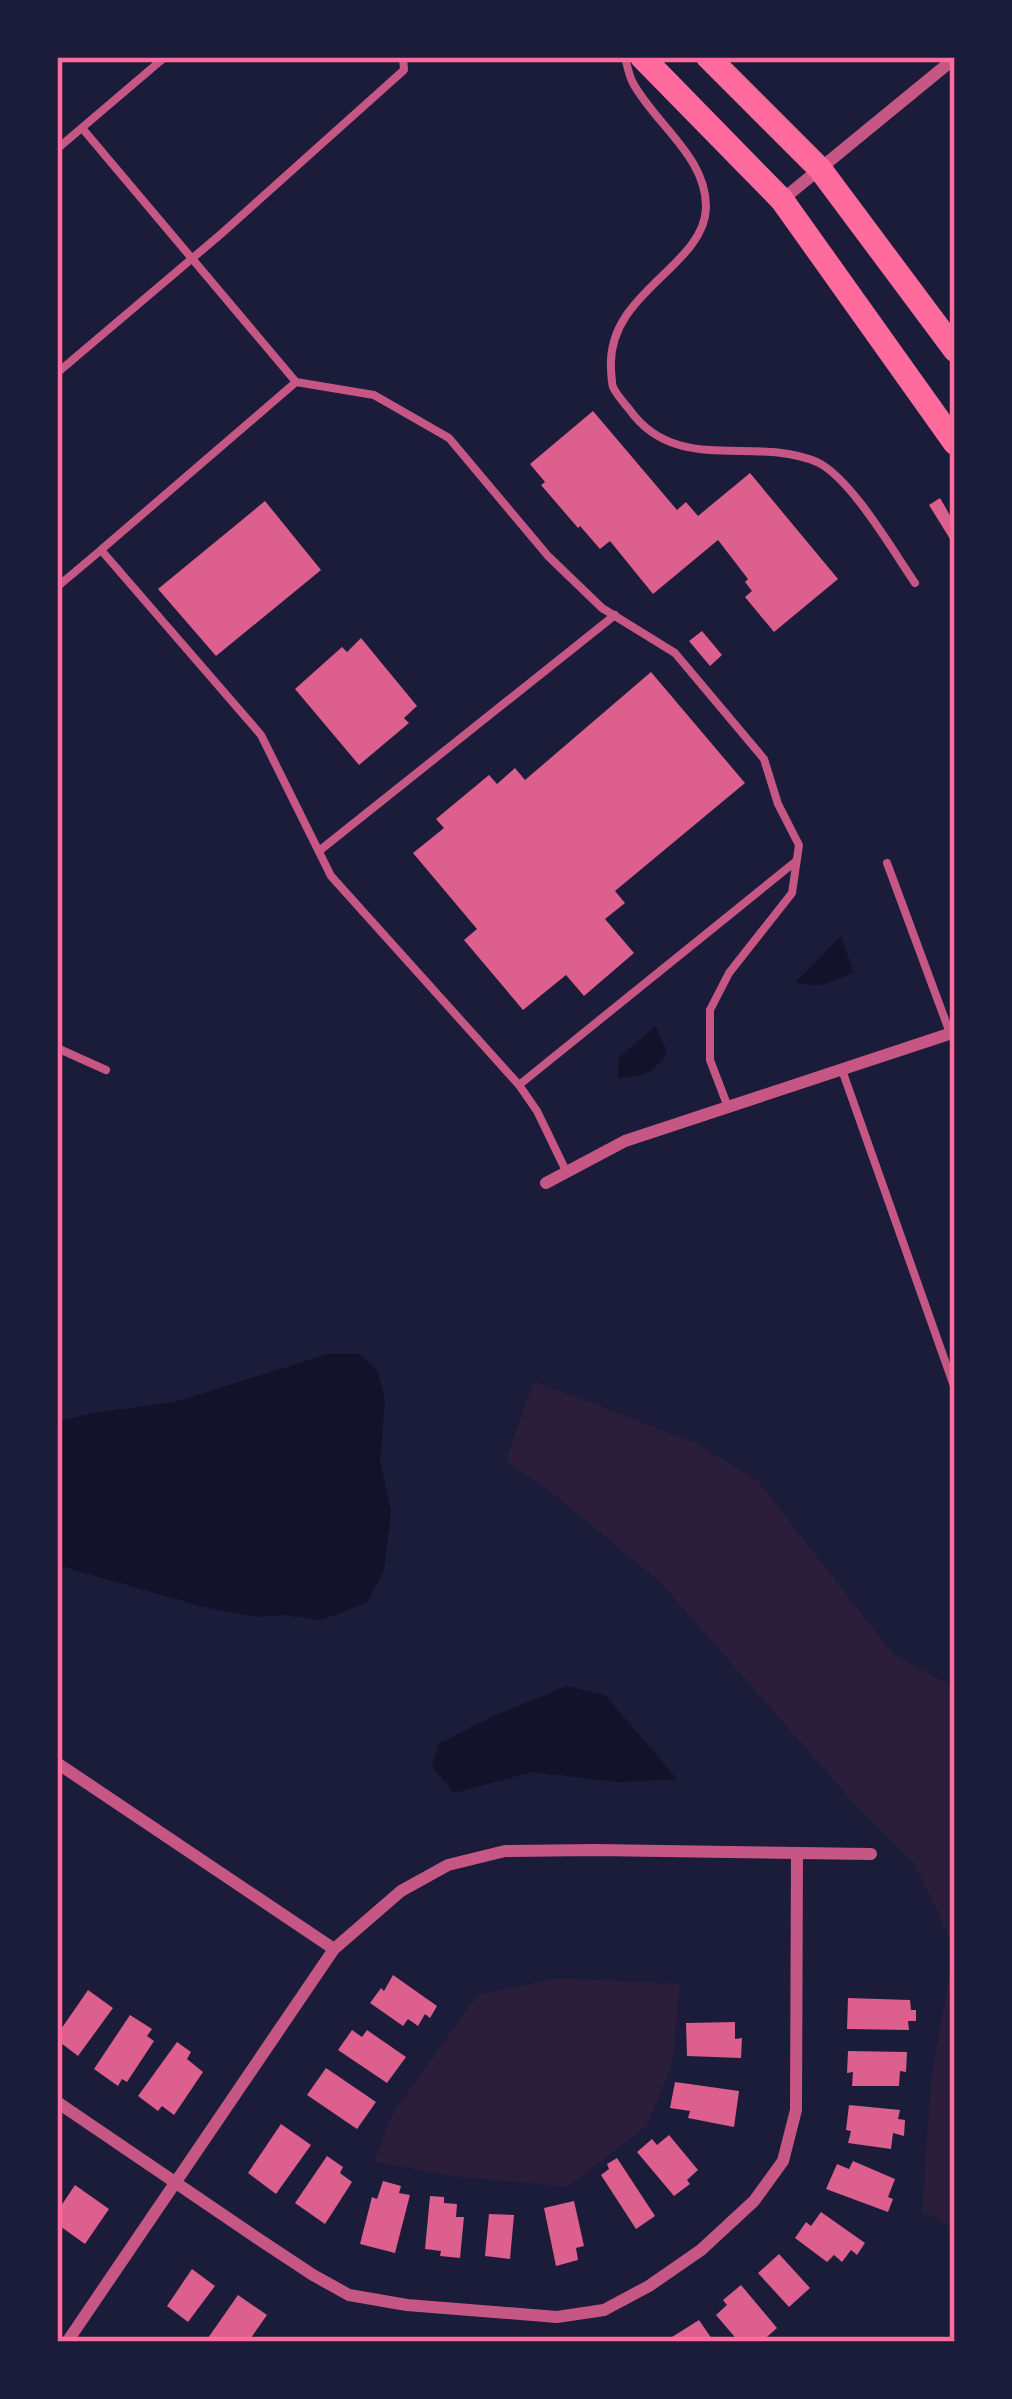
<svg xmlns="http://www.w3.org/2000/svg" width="1012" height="2399" font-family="Karla,sans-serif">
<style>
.green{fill:#2a1e3b}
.water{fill:#12122b}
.building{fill:#dd5f8e}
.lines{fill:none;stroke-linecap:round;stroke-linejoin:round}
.service{stroke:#c65784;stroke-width:8}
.minor{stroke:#c65784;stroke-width:12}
.primary{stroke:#ff6b9d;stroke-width:24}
.neatline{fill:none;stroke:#ff6b9d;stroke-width:4.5}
</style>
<rect width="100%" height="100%" fill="#1b1b3a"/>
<g class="green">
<path d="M534,1381l162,62 62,38 135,173 62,34v542l-33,-19 9,-130 23,-132 -38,-83 -65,-66 -191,-218 -95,-79 -59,-43z"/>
<path d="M558,1978l122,6 -8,80 -25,62 -80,61 -113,-11 -80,-14 18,-48 85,-119z"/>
</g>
<g class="water">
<path d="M841,936l12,36c-20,10 -36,18 -57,10z"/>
<path d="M656,1026l11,27c-15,22 -24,23 -49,25l1,-21z"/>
<path d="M328,1354h31l18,16 8,30 -5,61 11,51 -7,58 -17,33 -46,17 -36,-5 -30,2 -51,-10 -147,-42v-143l31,-8 87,-12z"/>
<path d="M567,1686l38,9 72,84 -58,3 -87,-10 -78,21 -22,-27 7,-22 52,-27z"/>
</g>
<g class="building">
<path d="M593,411l84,99 9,-8 12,14 52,-43 88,106 -64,53 -29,-35 7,-6 -7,-9 3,-3 -30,-39 -65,54 -43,-53 -10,8 -20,-23 -2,2 -37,-43 4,-3 -15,-18z"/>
<path d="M940,498l15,26v12l-5,3 -21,-34z"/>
<path d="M265,501l56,69 -105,86 -58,-67z"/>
<path d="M702,631l20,24 -12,11 -21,-25z"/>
<path d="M361,638l56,68 -13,12 5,5 -50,42 -64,-76 47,-42 5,5z"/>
<path d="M651,672l94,111 -130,108 10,12 -20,16 29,34 -50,43 -18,-21 -43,35 -59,-70 13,-11 -64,-76 31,-25 -8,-9 53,-44 8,9 18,-16 10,12z"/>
<path d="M393,1975l44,31 -7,12 -5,-4 -7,12 -10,-7 -5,7 -33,-23 11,-15 3,3z"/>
<path d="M88,1990l25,18 -35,48 -21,-16v-5z"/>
<path d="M848,1998l62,2 1,10h5v11h-8l1,9 -62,-1z"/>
<path d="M130,2015l22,14 -5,7 7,5 -27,41 -5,-3 -4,7 -24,-17z"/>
<path d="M735,2022v17l7,-1 -1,20 -54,-2 -1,-33z"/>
<path d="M352,2030l10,7 5,-7 39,27 -19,26 -49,-33z"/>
<path d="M177,2042l14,10 -4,7 16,13 -29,43 -12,-9 -4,5 -20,-15z"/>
<path d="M848,2051l59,1 -1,20 -6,-1 -1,15h-47l1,-14 -6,1z"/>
<path d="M326,2068l50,34 -19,27 -50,-34z"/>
<path d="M675,2082l64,9 -5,36 -46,-9 2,-7 -20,-3z"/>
<path d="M849,2105l51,5 -2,9 7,1 -1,16 -11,-3 -2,16 -43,-6 3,-12 -5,-1z"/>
<path d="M281,2124l30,21 -35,49 -28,-21z"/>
<path d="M669,2135l29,35 -11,10 3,4 -16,12 -37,-44 15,-13 5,6z"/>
<path d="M327,2156l16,11 -3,6 12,9 -27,42 -30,-21z"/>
<path d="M617,2158l38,58 -19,13 -35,-54 8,-6 -2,-5z"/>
<path d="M853,2161l42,18 -7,18 5,2 -5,13 -62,-23 11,-25 12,5z"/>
<path d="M383,2181l18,5 -2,7 11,2 -15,58 -35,-9 12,-47 5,2z"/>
<path d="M75,2185l34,24 -24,35 -28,-20v-12z"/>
<path d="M430,2196l14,1v6l13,1 -1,13h8l-4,41 -20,-2 1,-5 -16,-2z"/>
<path d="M574,2201l10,45 -8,2 2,12 -22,6 -12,-58z"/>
<path d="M821,2212l44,31 -8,12 -6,-5 -9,12 -8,-7 -7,7 -32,-24 11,-16 5,4z"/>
<path d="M489,2214l25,1 -4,44 -25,-3z"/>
<path d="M779,2254l31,34 -21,19 -31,-34z"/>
<path d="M192,2269l23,17 -27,36 -21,-16z"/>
<path d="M741,2285l36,43 -16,14 -6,-3 -5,3h-11l-23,-27 11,-10 -4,-5z"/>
<path d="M238,2295l29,20 -19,27h-34l-6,-4z"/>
<path d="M699,2320l15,22h-39l-3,-5z"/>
</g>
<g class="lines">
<g class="service">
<path d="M625,57c2,8 4,19 8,26 22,41 74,74 73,125 -2,59 -99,84 -95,160 0,3 1,17 2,19 3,7 11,16 16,22 47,67 126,26 188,53 34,16 76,89 98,121"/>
<path d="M82,128l214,254 78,13 75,43 99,118 54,52 73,45 89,106 14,45 21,41 -7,48 -63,80 -19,37v50l18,47"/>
<path d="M57,149l108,-92"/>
<path d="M57,373l164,-139 183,-164 -1,-13"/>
<path d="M102,549l194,-167"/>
<path d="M57,587l44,-37 160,185 70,141 188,209 18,26 30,62"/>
<path d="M319,851l296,-236"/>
<path d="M887,863l63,170"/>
<path d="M57,1048l49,22"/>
<path d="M842,1070l113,319"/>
<path d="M519,1085l276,-223"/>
</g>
<g class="minor">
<path d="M783,199l172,-141"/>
<path d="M546,1183l79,-42 330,-109"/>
<path d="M57,1763l277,186"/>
<path d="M57,2102l200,136 56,37 36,20 58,10 150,12 47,-7 45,-24 52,-36 53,-49 29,-40 13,-51 1,-257"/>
<path d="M67,2342l267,-393 67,-58 47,-26 57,-14 91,-1 275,4"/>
</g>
<g class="primary">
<path d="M642,57l140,143 173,243"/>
<path d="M708,57l112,112 135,181"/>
</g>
</g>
<rect width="1012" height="2399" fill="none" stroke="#1b1b3a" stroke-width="120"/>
<rect x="60" y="60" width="892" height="2279" class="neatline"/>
</svg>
